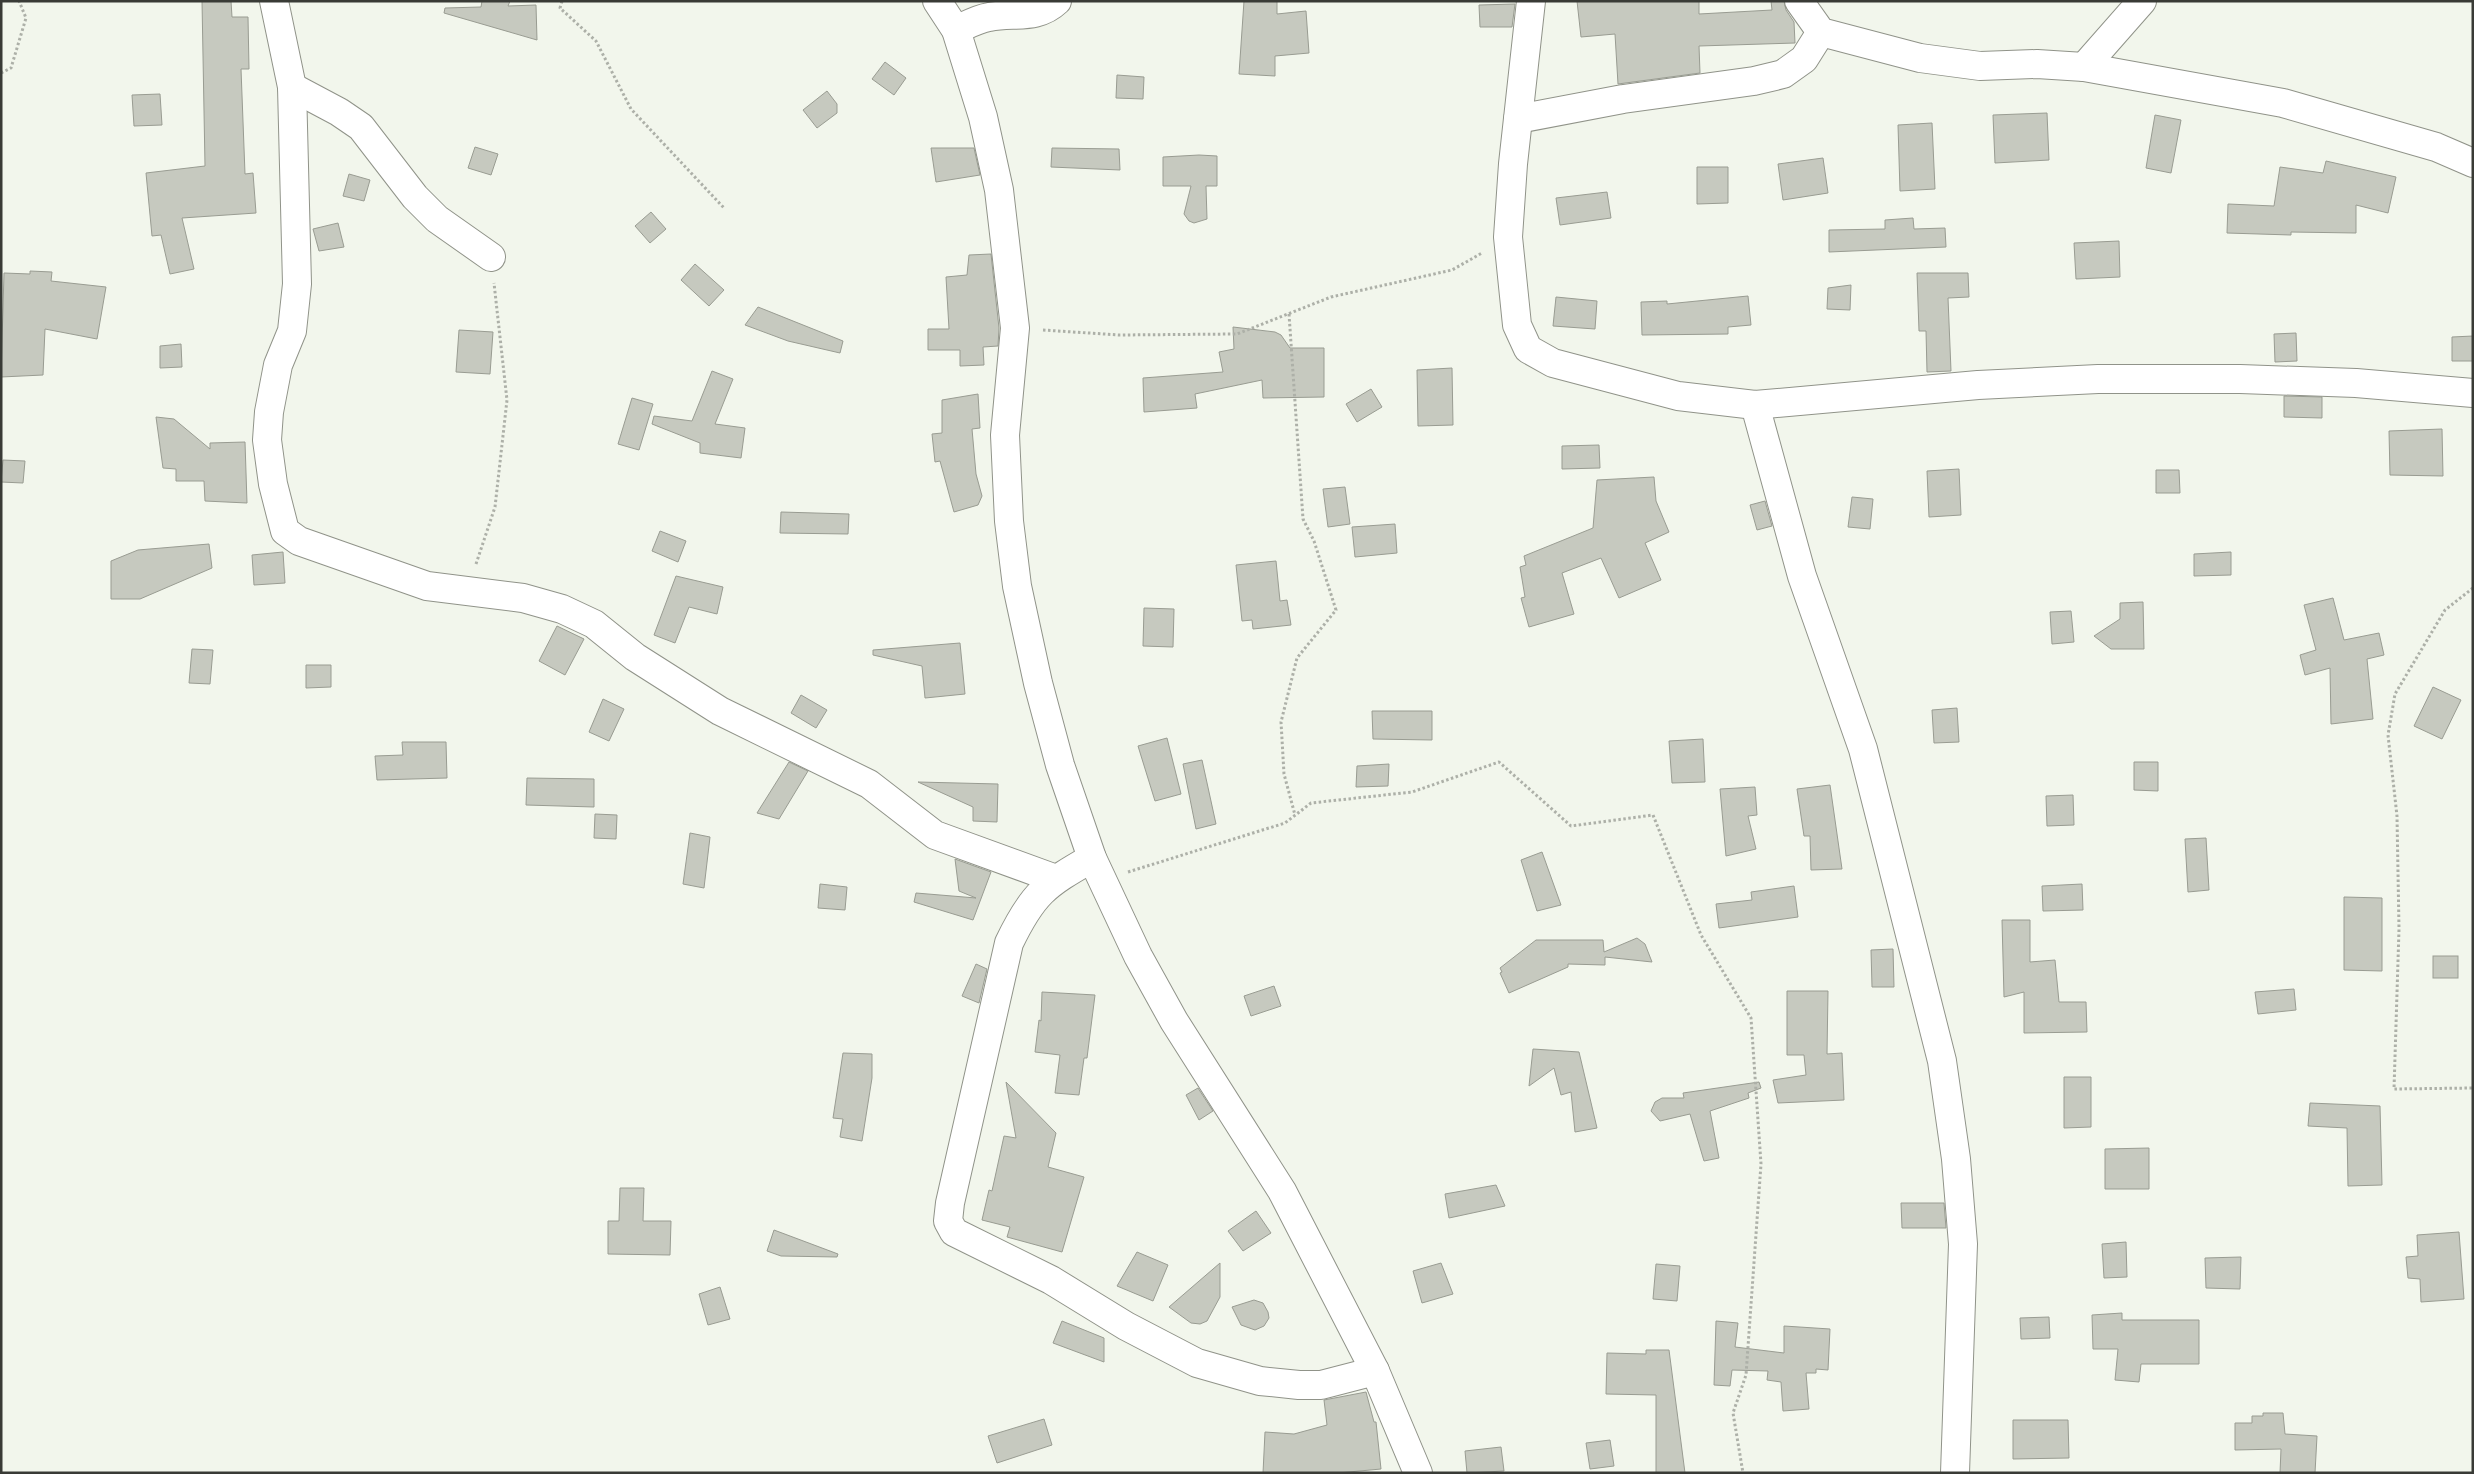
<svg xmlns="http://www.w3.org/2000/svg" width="2474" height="1474" font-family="Cabin,sans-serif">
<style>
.building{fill:#c6c9bf;stroke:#999c92}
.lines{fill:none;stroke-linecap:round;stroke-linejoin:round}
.minor-casing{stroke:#909389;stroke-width:30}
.path{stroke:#adb0a8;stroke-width:3;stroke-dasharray:2.5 2.5;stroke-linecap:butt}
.minor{stroke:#fff;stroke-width:28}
</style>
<rect width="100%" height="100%" fill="#f2f6ec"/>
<g class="building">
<path d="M202,1h29l1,16h16l1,52h-8l4,105 8,-1 3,40 -74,5 12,51 -24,5 -9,-39 -9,1 -6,-63 59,-7z"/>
<path d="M482,1h28l-2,5 28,-1 1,35 -93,-27 1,-5 36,-1z"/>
<path d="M1244,1h33v13l29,-3 3,42 -34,3v20l-36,-2z"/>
<path d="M1577,1h122v13l73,-4 -1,-9h13l2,9 8,12 1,21 -96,3 1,27 -82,11 -3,-50 -34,3z"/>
<path d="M1515,4l-3,23h-32l-1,-22z"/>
<path d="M885,62l21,16 -12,17 -22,-16z"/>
<path d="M1117,75l27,2 -1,22 -27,-1z"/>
<path d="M827,91l10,13v9l-20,15 -14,-18z"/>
<path d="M160,94l2,31 -28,1 -2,-31z"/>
<path d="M2047,113l2,47 -54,3 -2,-48z"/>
<path d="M2155,115l26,5 -10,53 -25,-5z"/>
<path d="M1932,123l3,66 -35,2 -2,-66z"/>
<path d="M475,147l23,7 -7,21 -23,-7z"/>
<path d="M931,148h43l6,27 -44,7z"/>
<path d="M1052,148l67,1 1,21 -69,-3z"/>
<path d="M1199,155l18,1v30h-11l1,33 -13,4 -5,-2 -5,-7 7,-28h-28v-29z"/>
<path d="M1823,158l5,35 -45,7 -5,-36z"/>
<path d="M2326,161l70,16 -8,36 -32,-8v28l-65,-1v3l-64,-2 1,-29 46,2 6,-39 43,6z"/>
<path d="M1697,167h31v36l-31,1z"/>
<path d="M349,174l21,6 -6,21 -21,-5z"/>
<path d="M1607,192l4,26 -51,7 -4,-27z"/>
<path d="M651,212l15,17 -16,14 -15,-17z"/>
<path d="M1913,218l1,11 31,-1 1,19 -117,5v-22l56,-1v-9z"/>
<path d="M338,223l6,24 -25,4 -6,-22z"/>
<path d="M2119,241l1,36 -44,2 -2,-36z"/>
<path d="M991,254l8,74 -1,18 -15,1 1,18 -24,1v-16h-32v-21h21l-3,-52 21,-2 2,-20z"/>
<path d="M695,264l29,26 -15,16 -28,-26z"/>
<path d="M30,271l22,1 -1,9 55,6 -9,52 -52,-10 -2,46 -42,2 3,-104 26,1z"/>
<path d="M1917,273h51l1,24 -21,1 3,73 -24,1 -1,-41h-7z"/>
<path d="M1851,285l-1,25 -23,-1 1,-21z"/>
<path d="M1748,296l3,29 -23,2v7l-86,1 -1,-33 26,-1v3z"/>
<path d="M1556,297l41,4 -2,28 -42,-3z"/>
<path d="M758,307l85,34 -3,12 -52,-12 -43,-16z"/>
<path d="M1233,327l42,5 6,3 9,13h34v49l-61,1 -1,-18 -67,14 2,14 -53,4 -1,-34 80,-6 -4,-20 15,-3z"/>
<path d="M459,330l34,2 -3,42 -34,-2z"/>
<path d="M2296,333l1,28 -22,1 -1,-28z"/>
<path d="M2473,336v25h-21v-24z"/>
<path d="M181,344l1,23 -22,1v-22z"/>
<path d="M1452,368l1,57 -35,1 -1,-56z"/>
<path d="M712,371l21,8 -18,45 30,4 -4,30 -41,-5v-10l-48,-19 2,-8 38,5z"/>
<path d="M1371,389l11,18 -25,15 -11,-18z"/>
<path d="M978,394l2,34 -8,1 4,45 6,22 -4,9 -24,7 -14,-51 -5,1 -3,-28 10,-1v-33z"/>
<path d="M2284,396l38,1v21l-38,-1z"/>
<path d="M632,398l21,6 -14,46 -21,-6z"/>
<path d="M156,417l18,2 36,30v-6l35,-1 2,61 -42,-2 -1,-20h-28v-12l-13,-1z"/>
<path d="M2442,429l1,47 -53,-1 -1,-44z"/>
<path d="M1599,445l1,23 -38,1v-23z"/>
<path d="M3,460l22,1 -2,22 -22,-1z"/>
<path d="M1959,469l2,46 -32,2 -2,-46z"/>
<path d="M2156,470h23l1,23h-24z"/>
<path d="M1654,477l2,24 13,31 -24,11 16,37 -42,18 -18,-40 -39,15 12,41 -45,13 -8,-29 4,-1 -5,-30 6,-2 -2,-9 69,-28 4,-48z"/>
<path d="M1345,487l5,37 -22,3 -5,-38z"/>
<path d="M1852,497l21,2 -3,30 -22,-2z"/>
<path d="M1765,501l7,25 -15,4 -7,-25z"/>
<path d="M781,512l68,2 -1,20 -68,-1z"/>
<path d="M1395,524l2,29 -42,4 -3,-30z"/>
<path d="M660,531l26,10 -8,21 -26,-11z"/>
<path d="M209,544l3,24 -72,31h-29v-38l27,-11z"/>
<path d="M283,552l2,31 -31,2 -2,-30z"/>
<path d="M2231,552v23l-37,1v-22z"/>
<path d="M1276,561l4,40 7,-1 4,25 -38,4 -1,-9 -10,1 -6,-56z"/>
<path d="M676,576l47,11 -6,27 -28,-7 -14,36 -21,-8z"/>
<path d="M2333,598l11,42 35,-7 5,22 -17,4 6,60 -42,5 -1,-56 -25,7 -5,-20 16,-5 -12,-45z"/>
<path d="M2143,602l1,47h-33l-17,-13 26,-17v-16z"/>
<path d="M1144,608l30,1 -1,38 -30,-1z"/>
<path d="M2071,611l3,31 -22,2 -2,-32z"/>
<path d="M557,626l27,13 -19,36 -26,-14z"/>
<path d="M960,643l5,51 -40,4 -3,-32 -49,-11v-5z"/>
<path d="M192,649l21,1 -3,34 -21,-1z"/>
<path d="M306,665h25v22l-25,1z"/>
<path d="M2433,687l28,13 -19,39 -28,-13z"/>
<path d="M801,695l26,15 -11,18 -25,-15z"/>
<path d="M603,699l21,10 -15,32 -20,-9z"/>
<path d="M1957,708l2,34 -25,1 -2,-33z"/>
<path d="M1372,711h60v29l-59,-1z"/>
<path d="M1167,738l14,56 -26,7 -17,-55z"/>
<path d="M1703,739l2,43 -33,1 -3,-42z"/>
<path d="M402,742h44l1,36 -70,2 -2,-24 28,-1z"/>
<path d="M1202,760l14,64 -20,5 -13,-65z"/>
<path d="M789,762l19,9 -29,48 -22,-6z"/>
<path d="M2134,762h24v29l-24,-1z"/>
<path d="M1389,764l-1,22 -32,1 1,-21z"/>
<path d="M527,778l67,1v28l-68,-2z"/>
<path d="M918,782l80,2 -1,38 -24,-1v-14z"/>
<path d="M1830,785l12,84 -31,1 -1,-34h-6l-7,-47z"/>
<path d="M1755,787l2,28 -9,1 8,33 -30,7 -6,-67z"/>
<path d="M2073,795l1,30 -27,1 -1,-30z"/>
<path d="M595,814l22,1 -1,24 -22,-1z"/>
<path d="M690,833l20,4 -6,51 -21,-4z"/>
<path d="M2206,838l3,52 -21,2 -3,-53z"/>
<path d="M1542,852l19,53 -24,6 -16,-51z"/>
<path d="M955,859l36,13 -18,48 -59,-18 2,-9 60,5 -17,-7z"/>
<path d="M820,884l27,3 -2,23 -27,-2z"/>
<path d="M2082,884l1,26 -40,1 -1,-25z"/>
<path d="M1794,886l4,31 -79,11 -3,-24 36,-4 -1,-8z"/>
<path d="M2344,897l38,1v73l-38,-1z"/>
<path d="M2002,920h28v42l25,-2 4,42h27l1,30 -63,1v-41l-20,5z"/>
<path d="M1637,938l8,6 7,18 -47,-5v8l-37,-1v3l-59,26 -9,-20 2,-1 -2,-4 36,-28h67l1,12z"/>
<path d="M1893,949l1,38h-22l-1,-37z"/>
<rect x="2433" y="956" width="25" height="22"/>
<path d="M976,964l11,5 -8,34 -17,-7z"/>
<path d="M1274,986l7,20 -30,10 -7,-20z"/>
<path d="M2294,989l2,21 -38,4 -3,-22z"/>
<path d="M1787,991h41l-1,63 15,-1 2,47 -66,3 -5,-23 33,-5 -2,-20h-17z"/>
<path d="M1042,992l53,3 -8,63h-3l-5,37 -24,-2 5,-38 -25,-3 4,-32 2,1z"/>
<path d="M1533,1049l46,3 18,76 -22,4 -4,-40 -10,3 -7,-27 -25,18z"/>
<path d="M843,1053l29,1v24l-10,63 -22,-4 3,-18 -10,-1z"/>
<path d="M2064,1077h27v50l-27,1z"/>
<path d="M1006,1082l50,51 -8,34 36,10 -22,75 -55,-15 3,-10 -28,-7 7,-30 3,1 12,-55 12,2z"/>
<path d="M1759,1082l2,6 -13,5 1,5 -39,13 9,47 -15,3 -14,-47 -30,7 -9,-10 4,-9 7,-4h22l-1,-5z"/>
<path d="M1198,1088l15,23 -14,9 -13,-25z"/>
<path d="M2310,1103l70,3 2,79 -34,1 -1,-58 -39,-2z"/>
<path d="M2149,1148v41h-44v-40z"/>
<path d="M1496,1185l9,21 -56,12 -4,-24z"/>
<path d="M620,1188h24l-1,33h28l-1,34 -62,-1v-33h11z"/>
<path d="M1901,1203h43l2,25h-44z"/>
<path d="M1256,1211l15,22 -28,18 -15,-20z"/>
<path d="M774,1230l64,24 -1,3 -56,-1 -14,-5z"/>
<path d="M2459,1232l5,67 -43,3 -1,-23 -12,-1 -2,-21 12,-1 -1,-21z"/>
<path d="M2126,1242l1,35 -23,1 -2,-34z"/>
<path d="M1137,1252l31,13 -15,36 -36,-15z"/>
<path d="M2241,1257l-1,32 -34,-1 -1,-30z"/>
<path d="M1220,1263v34l-13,24 -7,3 -9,-1 -22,-16z"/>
<path d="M1441,1263l12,31 -31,9 -9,-32z"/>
<path d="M1656,1264l24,2 -3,35 -24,-2z"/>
<path d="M720,1287l10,32 -22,6 -9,-31z"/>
<path d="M1254,1300l9,3 5,9 1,6 -5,8 -9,4 -14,-5 -9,-18z"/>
<path d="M2122,1313v7h77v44h-58l-2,18 -24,-2 3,-31h-25l-1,-34z"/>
<path d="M2049,1317l1,21 -29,1 -1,-21z"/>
<path d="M1062,1321l42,17v24l-51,-19z"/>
<path d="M1716,1321l22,2 -3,24 49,6v-27l46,3 -2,41 -12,-1v4h-10l3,36 -26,2 -2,-29 -14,-2 1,-9 -36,-1 -2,16 -16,-1z"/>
<path d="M1646,1350h23l16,123h-29v-78l-50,-1 1,-41 39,1z"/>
<path d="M1366,1392l8,30h2l5,47 -43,4h-75l2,-41 29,2 33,-9 -3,-25z"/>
<path d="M2263,1413h20l2,21 32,2 -2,37h-35l1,-24 -46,1v-27h17v-7h11z"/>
<path d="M1044,1419l8,26 -55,18 -9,-27z"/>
<path d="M2013,1420h55l1,38 -56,1z"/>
<path d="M1610,1440l4,26 -24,3 -4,-26z"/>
<path d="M1501,1447l3,24 -37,2 -2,-22z"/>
</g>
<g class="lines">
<g class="minor-casing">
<g id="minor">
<path d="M274,1l18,86 5,197 -5,47 -14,34 -9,47 -2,28 6,44 12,47 14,10 128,45 96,12 39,11 32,15 41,33 85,54 149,73 66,51 121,44"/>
<path d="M937,1l19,29 27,87 16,73 16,138 -10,107 4,86 8,65 21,97 22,82 32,93 46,98 36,65 108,170 93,180 43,102"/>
<path d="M1531,1l-18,163 -5,73 9,88 11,24 25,14 125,33 77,9 223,-20 120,-6h142l116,4 117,10"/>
<path d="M1799,1l22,31 99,26 60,8 57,-2 47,3 199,36 153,44 37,16"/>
<path d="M956,30c11,-5 21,-11 33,-13 25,-5 48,3 68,-16"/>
<path d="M2084,67l58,-66"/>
<path d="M292,87l47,25 22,15 54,70 22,22 54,38"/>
<path d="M1518,119l105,-20 131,-18 29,-7 21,-15 17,-27"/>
<path d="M1755,405l47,171 61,173 79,312 14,98 7,85 -8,229"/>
<path d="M1092,858c-47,27 -59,35 -83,85l-59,260 -2,18 6,11 97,48 75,46 71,37 63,18 39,4h22l54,-14"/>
</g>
</g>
<g class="path">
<path d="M562,1l-2,7 36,33 35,68 93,99"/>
<path d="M1,73l10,-5 15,-50 -7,-17"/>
<path d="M1289,314l14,205 11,22 22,69 -39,48 -16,64 3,52 11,41"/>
<path d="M1043,330l76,5 118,-1 94,-37 121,-27 30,-17"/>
<path d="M476,564l19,-57 12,-107 -13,-117"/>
<path d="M2473,588l-28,22 -50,84 -7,41 9,81 2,113 -5,160 79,-1"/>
<path d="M1128,872l157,-49 26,-20 101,-11 87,-30 72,64 82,-11 48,120 50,83 10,146 -15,211 -13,38 10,60"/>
</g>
<use href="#minor" class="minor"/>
</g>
<rect width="2474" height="1474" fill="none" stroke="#393b36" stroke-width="5"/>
</svg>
